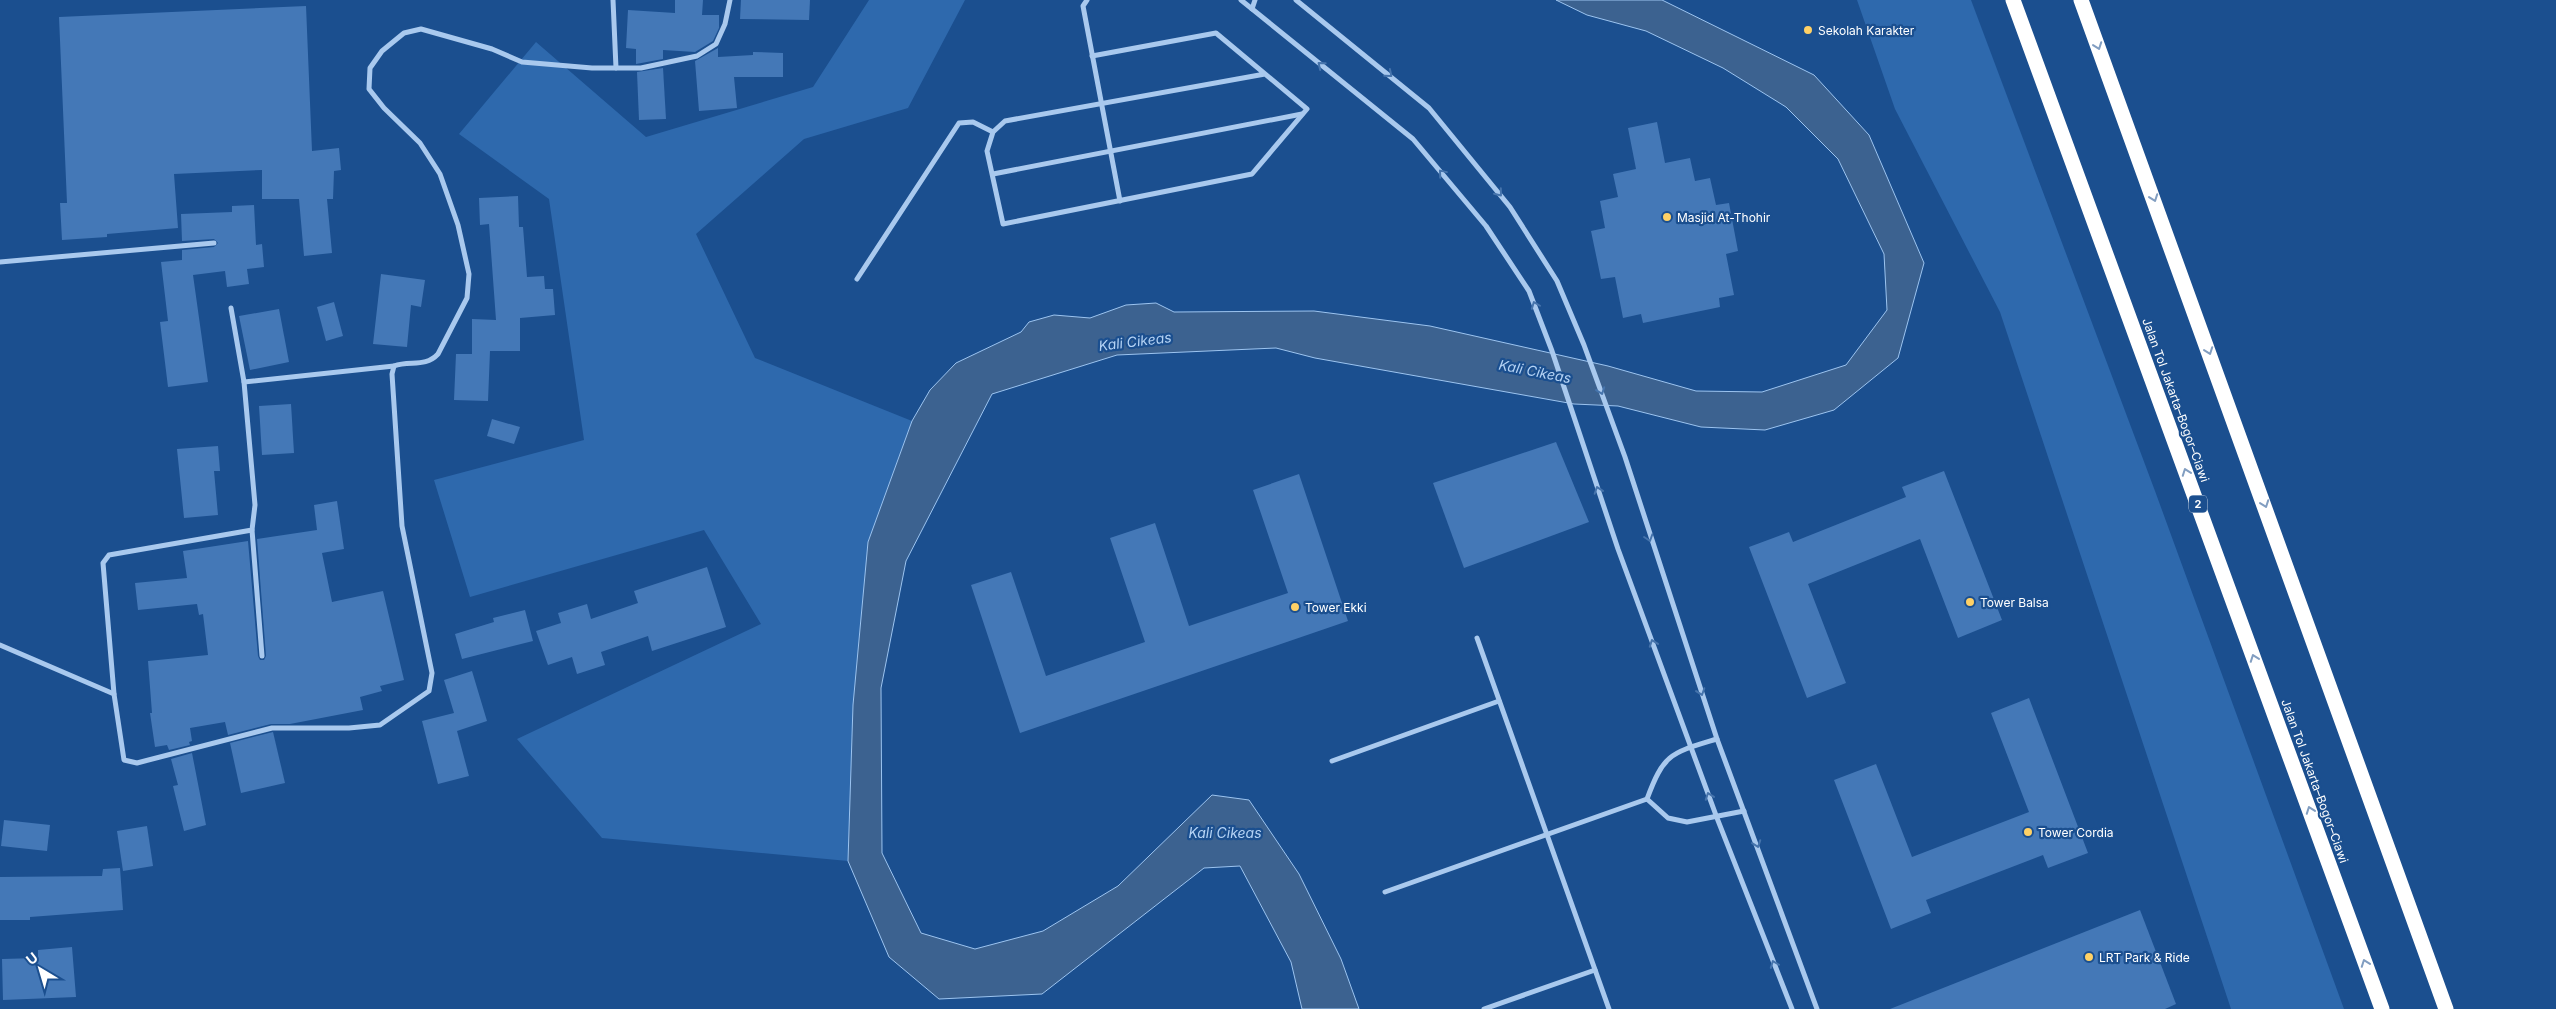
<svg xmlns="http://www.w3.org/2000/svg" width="2556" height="1009" font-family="Inter,sans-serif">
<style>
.green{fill:#2e69ad}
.water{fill:#3c6290;stroke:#9cc4f0}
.building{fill:#4478b7}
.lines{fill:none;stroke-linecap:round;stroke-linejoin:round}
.minor{stroke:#a9c9ee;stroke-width:5}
.motorway{stroke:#fff;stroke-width:15}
.oneway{stroke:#829ec1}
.oneway2{stroke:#4674ac}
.poi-dot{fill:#ffd166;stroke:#1b4f8f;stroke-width:2}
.labels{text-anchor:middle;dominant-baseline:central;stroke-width:4.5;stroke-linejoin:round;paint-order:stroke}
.shield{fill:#1b4f8f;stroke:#bbcadd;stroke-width:1}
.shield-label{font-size:11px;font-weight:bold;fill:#fff}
.poi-label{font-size:12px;fill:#fff;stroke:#1b4f8f;text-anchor:start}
.street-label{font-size:12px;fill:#fff;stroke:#1b4f8f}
.water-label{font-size:14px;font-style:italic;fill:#b5d3f5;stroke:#1b4f8f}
</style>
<rect width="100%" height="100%" fill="#1b4f8f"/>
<g class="green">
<path d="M869,0h96l-57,108 -104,31 -108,95 59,124 157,63 -44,121 -15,163 -5,156 -246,-23 -85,-99 244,-115 -57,-94 -234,67 -36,-117 150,-40 -35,-241 -90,-65 77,-92 110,95 167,-50z"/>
<path d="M1857,0h114l184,491 189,518h-113l-231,-697 -105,-203z"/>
</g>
<path class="water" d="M1556,0h106l152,75 55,60 55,128 -26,95 -64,52 -69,20 -64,-3 -83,-21 -44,-2 -259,-46 -39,-10 -159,7 -125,39 -86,167 -25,127 1,165 39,80 54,16 68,-18 75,-45 94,-91 37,5 50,74 42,85 18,50h-57l-11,-47 -51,-96 -36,2 -162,126 -103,5 -50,-42 -41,-96 5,-156 15,-163 44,-121 18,-31 26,-27 65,-31 8,-10 25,-7 36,3 36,-13 30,-2 18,9 140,-1 116,15 178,40 88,25 66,1 84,-27 41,-55 -3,-56 -46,-95 -52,-52 -63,-39 -77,-37 -59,-16z"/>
<g class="building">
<path d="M675,0h28l-1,15h17v13l-6,13 -18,11 -32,-2v9l-27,5v-15l-10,-1 2,-38 47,3z"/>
<path d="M741,0h69l-1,20 -69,-1z"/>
<path d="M306,6l6,145 27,-3 2,22 -7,1 -1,28h-6l5,54 -28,3 -5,-57h-37v-29l-88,4 4,54 -71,6v3l-45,3 -2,-37h7l-8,-186z"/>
<path d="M718,48v9l35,-2v-3l30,1v24h-49l3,31 -38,3 -4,-50z"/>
<path d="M663,68l3,51 -27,1 -2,-48z"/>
<path d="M1657,122l8,41 25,-5 5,23 15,-3 6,27 13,-2 9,48 -12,3 8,41 -15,3 1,9 -77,16 -2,-9 -18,4 -8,-41 -14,2 -10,-48 14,-3 -5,-27 18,-4 -5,-23 23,-5 -8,-41z"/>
<path d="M518,196l1,31h4l4,50 17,-1 1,13h8l2,26 -35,3v33h-30l-2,50 -34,-1 2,-46h16v-35l24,1 -7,-96 -9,1 -1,-27z"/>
<path d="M254,205l2,40 6,-1 2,23 -17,2 2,15 -22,3 -2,-16 -32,4 15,107 -40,5 -8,-65 8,-1 -7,-59 21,-2v-10l32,-3 4,-4 -4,-4 -32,2 -1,-27 51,-2v-6z"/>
<path d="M381,274l44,6 -4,27 -10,-2 -4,42 -34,-3z"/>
<path d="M334,302l9,34 -17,5 -9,-34z"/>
<path d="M279,309l10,53 -39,8 -11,-54z"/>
<path d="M291,404l3,49 -32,2 -3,-49z"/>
<path d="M492,419l28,8 -6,17 -27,-8z"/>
<path d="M1556,442l33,80 -125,46 -31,-85z"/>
<path d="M218,446l2,25h-6l4,44 -34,3 -7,-69z"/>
<path d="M1944,471l58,149 -44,18 -38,-99 -112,45 38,99 -39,15 -58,-151 40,-15 4,10 113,-45 -4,-10z"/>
<path d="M1299,474l49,147 -328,112 -49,-148 40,-13 35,104 99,-34 -35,-104 45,-15 34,103 99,-33 -35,-103z"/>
<path d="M337,501l7,48 -22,4 10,49 51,-11 21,89 -24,6 2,5 -22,6 3,13 -73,14h-19l-43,11 -3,-13 -35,6 2,13 -3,1 1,3 -21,5 -2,-5 -12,2 -5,-34h2l-4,-52 60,-6 -5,-41 -4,1 -2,-11 -59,6 -3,-27 52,-5 -4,-27 65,-10 10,115 2,4h4l2,-4 -9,-117 60,-9 -3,-25z"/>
<path d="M707,567l19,60 -74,24 -4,-15 -47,16 4,13 -28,9 -5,-17 -24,8 -12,-34 25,-8 -3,-10 29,-9 4,15 47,-16 -4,-12z"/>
<path d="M525,610l8,31 -71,18 -7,-25 39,-12 -1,-4z"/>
<path d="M472,671l15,50 -30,10 12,45 -31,8 -16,-63 32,-8 -10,-33z"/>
<path d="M2029,698l59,155 -40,15 -5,-13 -117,45 5,13 -40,16 -57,-149 42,-16 36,93 117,-45 -38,-99z"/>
<path d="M273,732l12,51 -44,10 -11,-50z"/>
<path d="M192,753l14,72 -22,6 -11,-45 5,-1 -7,-26z"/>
<path d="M4,820l46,5 -3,26 -46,-5z"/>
<path d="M147,826l6,40 -30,5 -6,-40z"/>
<path d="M120,868l3,42 -93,7v3h-30v-43l102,-1 1,-7z"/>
<path d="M2140,910l36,94 -11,5h-275z"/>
<path d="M72,947l4,50 -73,3 -1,-41 36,-1v-8z"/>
</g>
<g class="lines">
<g class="minor">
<path d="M613,0l3,68"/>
<path d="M1087,0l-4,6 37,195"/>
<path d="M1241,0l172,139 73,87 43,65 23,60 66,198 99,269 75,191"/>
<path d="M1296,0l133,108 81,99 47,74 27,64 41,112 92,282 100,270"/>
<path d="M1252,9l3,-9"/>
<path d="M1092,56l124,-23 91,76 -55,65 -249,50 -16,-73 6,-19 12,-11 260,-47"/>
<path d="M993,174l309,-60"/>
<path d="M0,262l214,-19"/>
<path d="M857,279l102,-156 14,-1 20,10"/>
<path d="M244,382l150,-16"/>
<path d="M252,530l10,126"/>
<path d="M1477,638l132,371"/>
<path d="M0,645l114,49 10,66 13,3 135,-35h77l31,-3 49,-34 3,-18 -30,-147 -10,-152 2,-8c16,-6 31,2 44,-12l29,-56 2,-24 -11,-49 -18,-51 -20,-31 -36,-35 -15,-19 1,-21 12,-17 22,-18 17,-4 71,20 30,13 70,6h49l56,-12 19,-12 9,-20 5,-24"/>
<path d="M114,694l-11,-131 6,-8 143,-25 3,-25 -11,-123 -13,-74"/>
<path d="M1332,761l167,-60"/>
<path d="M1647,799l21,19 19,4 57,-11"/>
<path d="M1647,799c17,-46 24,-46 70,-60"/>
<path d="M1385,892l262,-93"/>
<path d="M1484,1009l111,-39"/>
</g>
<g class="motorway">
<path d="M2013,0l369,1009"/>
<path d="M2081,0l365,1009"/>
</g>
</g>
<defs><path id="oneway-chevron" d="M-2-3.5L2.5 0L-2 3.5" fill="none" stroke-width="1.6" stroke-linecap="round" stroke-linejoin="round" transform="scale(1.25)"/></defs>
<g class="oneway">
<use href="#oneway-chevron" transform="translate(2098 46) rotate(70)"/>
<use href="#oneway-chevron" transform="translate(2154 198) rotate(70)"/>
<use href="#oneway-chevron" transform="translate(2209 351) rotate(70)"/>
<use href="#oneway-chevron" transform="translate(2186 472) rotate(-110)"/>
<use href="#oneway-chevron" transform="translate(2265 504) rotate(70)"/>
<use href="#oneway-chevron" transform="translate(2254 658) rotate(-110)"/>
<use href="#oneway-chevron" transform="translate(2310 810) rotate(-110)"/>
<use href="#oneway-chevron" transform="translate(2365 963) rotate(-110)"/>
</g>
<g class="oneway2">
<use href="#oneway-chevron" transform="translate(1321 65) rotate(-141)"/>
<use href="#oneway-chevron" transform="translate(1389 74) rotate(40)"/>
<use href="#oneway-chevron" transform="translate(1442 173) rotate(-130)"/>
<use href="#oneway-chevron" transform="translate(1499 193) rotate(51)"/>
<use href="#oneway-chevron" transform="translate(1535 305) rotate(-111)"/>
<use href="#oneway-chevron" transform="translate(1601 391) rotate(70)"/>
<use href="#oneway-chevron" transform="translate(1598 490) rotate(-109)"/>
<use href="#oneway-chevron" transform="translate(1649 538) rotate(72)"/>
<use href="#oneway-chevron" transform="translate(1653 643) rotate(-110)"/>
<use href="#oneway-chevron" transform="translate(1701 692) rotate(71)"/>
<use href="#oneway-chevron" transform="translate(1709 796) rotate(-110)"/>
<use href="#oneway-chevron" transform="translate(1757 844) rotate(70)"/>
<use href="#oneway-chevron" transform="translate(1774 964) rotate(-111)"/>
</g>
<g class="poi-dot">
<circle cx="1808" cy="30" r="5"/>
<circle cx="1667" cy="217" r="5"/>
<circle cx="1970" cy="602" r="5"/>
<circle cx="1295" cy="607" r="5"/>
<circle cx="2028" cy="832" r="5"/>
<circle cx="2089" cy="957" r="5"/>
</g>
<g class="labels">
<rect class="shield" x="2189" y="495.5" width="18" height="17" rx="4"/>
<g class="shield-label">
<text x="2198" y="504">2</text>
</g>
<g class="poi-label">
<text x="1818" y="30">Sekolah Karakter</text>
<text x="1677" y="217">Masjid At-Thohir</text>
<text x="1980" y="602">Tower Balsa</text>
<text x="1305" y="607">Tower Ekki</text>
<text x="2038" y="832">Tower Cordia</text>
<text x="2099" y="957">LRT Park &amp; Ride</text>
</g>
<g class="street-label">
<text transform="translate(2176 400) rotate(70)">Jalan Tol Jakarta–Bogor–Ciawi</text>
<text transform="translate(2315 781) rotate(70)">Jalan Tol Jakarta–Bogor–Ciawi</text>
</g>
<g class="water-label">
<text transform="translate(1135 341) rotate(-7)">Kali Cikeas</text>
<text transform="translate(1535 371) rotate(11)">Kali Cikeas</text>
<text x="1225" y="832">Kali Cikeas</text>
</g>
</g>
<g transform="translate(40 969) rotate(322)" stroke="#1b4f8f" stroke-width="4" paint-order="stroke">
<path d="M0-4L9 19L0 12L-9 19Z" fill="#ffffff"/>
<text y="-8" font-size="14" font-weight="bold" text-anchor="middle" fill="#ffffff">U</text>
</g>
</svg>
